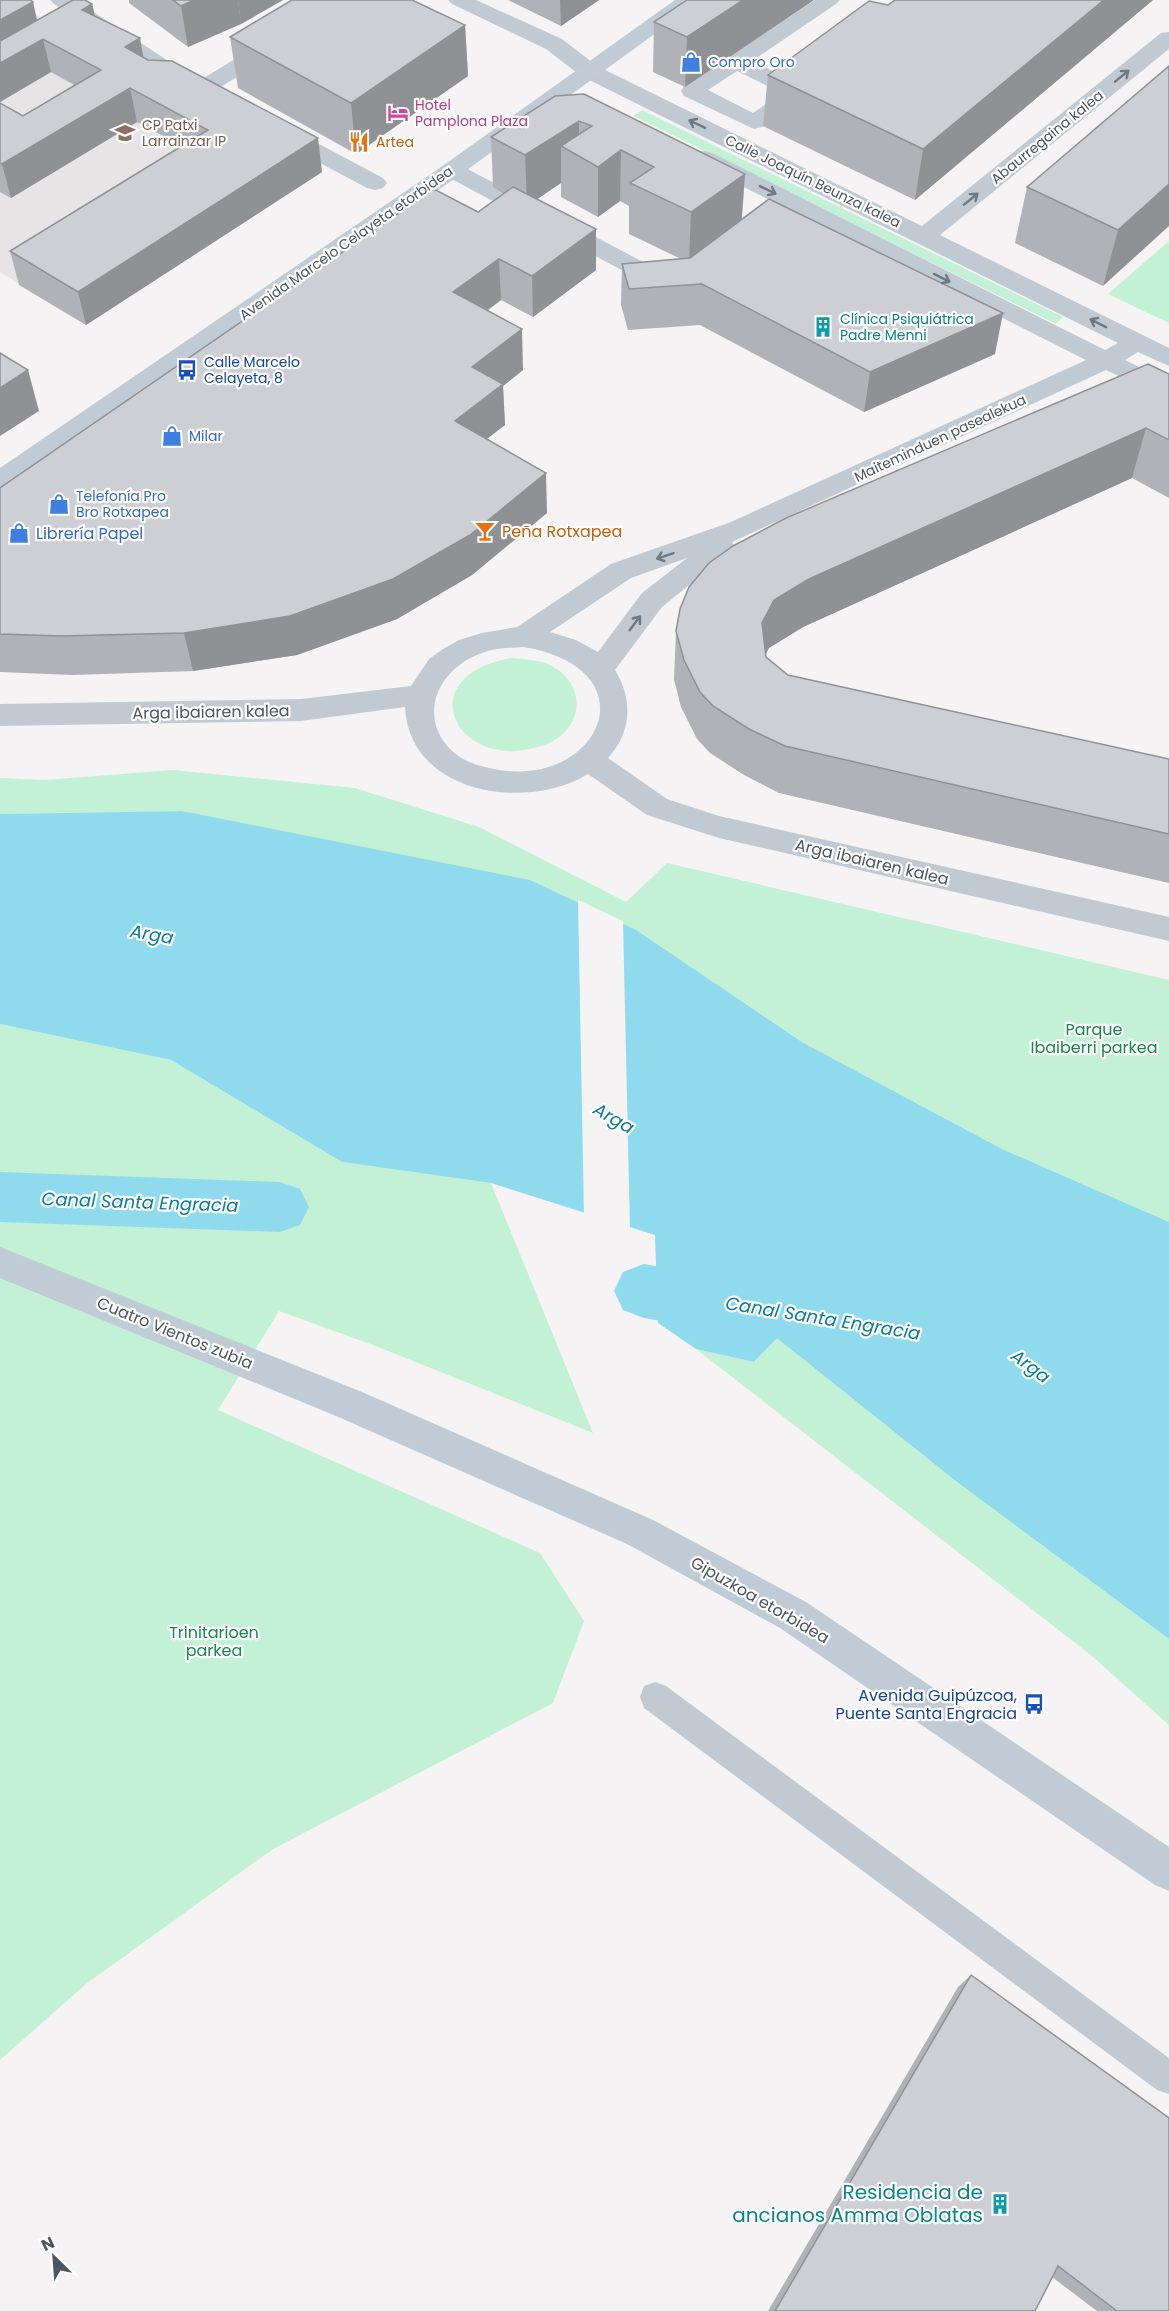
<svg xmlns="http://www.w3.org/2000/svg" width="1169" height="2311" font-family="Poppins,sans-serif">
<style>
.education{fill:#e6e4e5}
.green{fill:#c3f1d5}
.water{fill:#90daee}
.pier{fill:#f5f3f3}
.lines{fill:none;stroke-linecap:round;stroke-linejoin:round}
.canal{fill:#90daee;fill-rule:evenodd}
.lane{fill:#c1cad2;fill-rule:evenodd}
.street{fill:#c1cad2;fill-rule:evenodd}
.secondary{fill:#c1cbd6;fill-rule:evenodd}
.wall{fill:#b0b2b7}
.shaded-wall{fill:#909195}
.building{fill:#cdcfd5;stroke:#909195;stroke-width:1.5}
.oneway{stroke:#6e7983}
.labels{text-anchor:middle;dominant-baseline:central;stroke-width:4.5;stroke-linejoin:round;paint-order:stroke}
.far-shop-label{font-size:14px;fill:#366cbe;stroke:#fff;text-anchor:start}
.far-hotel-label{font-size:14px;fill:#b23c85;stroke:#fff;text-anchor:start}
.far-education-label{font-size:14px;fill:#785e54;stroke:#fff;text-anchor:start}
.far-street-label{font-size:14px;fill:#4a5661;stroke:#fff}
.far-food-label{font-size:14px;fill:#c56008;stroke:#fff;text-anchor:start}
.far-culture-label{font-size:14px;fill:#0d838f;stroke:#fff;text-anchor:start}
.far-transit-label{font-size:14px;fill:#164399;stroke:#fff;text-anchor:start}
.food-label{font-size:16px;fill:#c56008;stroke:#fff;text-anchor:start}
.shop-label{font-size:16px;fill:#366cbe;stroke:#fff;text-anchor:start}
.street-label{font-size:16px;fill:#4a5661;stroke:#fff}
.park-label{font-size:16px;fill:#17864f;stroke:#fff}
.transit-label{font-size:16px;fill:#164399;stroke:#fff;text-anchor:end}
.water-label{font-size:18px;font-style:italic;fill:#0c7c9b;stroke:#fff}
.near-culture-label{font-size:20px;fill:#0d838f;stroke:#fff;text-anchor:end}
</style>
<rect width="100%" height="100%" fill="#f5f3f3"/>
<path class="education" d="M0,0h9l170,95 143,77 -236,153 -86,-53z"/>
<g class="green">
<path d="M642,110l421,207 -7,7 -422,-208z"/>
<path d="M1169,241v82l-61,-29z"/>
<path d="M512,658c14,1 27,2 40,8 29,16 34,50 7,71 -10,8 -22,10 -34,13 -74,12 -111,-75 -13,-92z"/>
<path d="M173,770l182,18 124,39 147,75 41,-39 502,117v242l-167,-73 -200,-107 -166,-112 -454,-119 -182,3v-36l45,2z"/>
<path d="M0,1024l171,36 171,102 149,21 102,250 -220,-88 -94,-34 -61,99 322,143 44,68 -31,82 -280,146 -187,135 -86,76z"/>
<path d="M777,1337l180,145 212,157v86l-77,-69 -396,-307 58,13z"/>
</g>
<path class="water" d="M182,811l348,69 106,50 166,112 200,107 167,73v417l-212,-157 -180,-144 -23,24 -58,-13 -38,-26 -3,-88 -164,-52 -149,-21 -171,-102 -171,-36v-210z"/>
<path class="pier" d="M578,900l45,21 7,309 -46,-14z"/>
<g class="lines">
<g class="canal">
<path d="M0,1172l280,10 20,7 9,18 -9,18 -20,7 -280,-10z"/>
<path d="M644,1264l90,16 21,8 9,19 -9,19 -21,8 -90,-16 -21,-8 -9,-19 9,-19z"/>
</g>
<path class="lane" d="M655,1682l11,4 503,372v36l-12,-4 -513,-382 -4,-11 4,-11z"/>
<g class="street">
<path d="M50,0h25l124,81 132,-81h26l-4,4 -145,91 -8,2 -17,-7 -129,-86z"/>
<path d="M448,0h28l86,39 35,27 325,160 239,-193 8,-1v17l-229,186 229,113v18l-31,-14 -13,8 44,22v18l-63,-30 -374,172 2,3 -4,7 -68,55 -47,63c18,29 17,62 -7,88l59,41 52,17 450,101v24l-450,-103 -72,-23 -59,-41c-62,38 -179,20 -183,-67l-104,14 -301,5v-22l301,-5 110,-13 18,-27 14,-10 16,-9 23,-7 35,-6 94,-63 120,-42 355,-162 -390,-197 -3,-5 3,-5 8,-2 8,2 393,197 13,-7 -537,-267 -35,-27 -94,-45zM687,558l-45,35 -44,59 -22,-12 -26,-8 81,-54zM523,647c129,21 79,139 -24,123 -18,-3 -36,-8 -49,-21 -34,-36 -9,-82 32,-96 13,-5 28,-5 41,-6z"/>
<path d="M815,0h25l-4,4 -84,57 54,26 3,5 -3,5 -44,30 -8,2 -70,-33 -3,-5 3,-5zM737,71l45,22 -29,20 -45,-23z"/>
<path d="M281,126l8,2 94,50 4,5 -4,5 -8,2 -8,-2 -94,-50 -3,-5 3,-5z"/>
<path d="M452,163l8,2 217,115 3,5 -3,5 -9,3 -9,-3 -215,-115 -3,-5 3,-5z"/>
</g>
<g class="secondary">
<path d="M675,0h25l-4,4 -236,171 -451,312 -9,3v-22l444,-303z"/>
<path d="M0,1247l362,145 291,128 153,82 363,245v44l-14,-6 -375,-257 -153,-84 -291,-128 -336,-138z"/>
</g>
</g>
<g class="wall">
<path d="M0,0l33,2 4,18 55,-16 3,12 48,41 179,115 -236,153 -67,-40 -9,-34 172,-105 -45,-24 -126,76 -11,-6v-89l23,13 51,-31 -23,-13 -51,30z"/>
<path d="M129,0h154l-42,24 -53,23 -59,-44z"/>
<path d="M508,0h91l-38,26z"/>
<path d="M814,0l-129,87 -32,-15 1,-50z"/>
<path d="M895,0h258l-238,200 -152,-74 5,-51z"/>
<path d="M465,25l3,51 -112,78 -118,-66 -8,-51z"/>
<path d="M1169,66l-66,220 -88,-43 12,-56z"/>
<path d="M555,96l190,78 -3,45 253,135 -131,58 -164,-87 -72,5 -7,-25 1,-41 59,-5 -52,-25v-28l-9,-5 -22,16 -37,-20v-14l-24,16 59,71 -63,47 -32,-17 -14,11 36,59 -20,16 2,39 -19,14 61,74 -75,62 -75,44 -100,36 -104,16 -120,4 -73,-3v-184l478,-276 26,-18 -11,-7 -2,-50z"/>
<path d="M1169,374v124l-37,-20 -329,149 -34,21 -3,5v4l22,18 381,84v124l-390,-90 -35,-18 -34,-22 -13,-14 -16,-32 -7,-28 2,-48z"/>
<path d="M971,1975l198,336h-72l-45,-34 -17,34h-267l190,-324z"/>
</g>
<g class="shaded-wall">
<path d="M194,0h44l3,24 -53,23 -7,-41z"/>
<path d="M238,0h45l-42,24z"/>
<path d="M560,0h39l-38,26z"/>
<path d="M743,0h71l-129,87 2,-50z"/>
<path d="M1104,0h49l-238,200 8,-51z"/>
<path d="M33,2l7,33 -40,23v-38z"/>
<path d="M92,4l8,33 -18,-27z"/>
<path d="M465,25l3,51 -112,78 -5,-51z"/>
<path d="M140,38l6,34 -21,-25z"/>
<path d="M43,39l8,33 -51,30v-39z"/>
<path d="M130,88l7,34 -126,76 -9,-34z"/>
<path d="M579,121v35l-18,-10v37l-34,23 -2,-51z"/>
<path d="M318,138l4,34 -236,153 -8,-33z"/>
<path d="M621,150l-1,51 -22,16v-50z"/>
<path d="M745,174l-4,50 -52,39 2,-51z"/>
<path d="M1169,184v42l-66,60 15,-56z"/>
<path d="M596,229v41l-63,47 -1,-41z"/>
<path d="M499,259l2,41 -45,33 -3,-41z"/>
<path d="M1003,313l-8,41 -131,58 6,-40z"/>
<path d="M522,329l1,41 -20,16 2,39 -48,37 -2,-41 17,-54z"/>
<path d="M28,370l11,41 -39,25v-48z"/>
<path d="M1146,428l-14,50 -329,149 -34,21 -12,23 5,-48 12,-23 35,-21z"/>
<path d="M546,473l1,40 -75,62 -75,44 -100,36 -104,16 -9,-38z"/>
</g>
<g class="building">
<path d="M0,0h30l3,2 -33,18z"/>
<path d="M73,0h12l7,4 -10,6 58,28 -15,9 23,13 24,1 146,77 -240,154 -68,-41 198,-121 -78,-42 -128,76 -2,-1v-60l23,13 78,-46 -58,-31 -43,24v-22z"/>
<path d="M173,0h21l-13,6z"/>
<path d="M292,0h120l53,25 -114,78 -121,-66z"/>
<path d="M687,0h56l-56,37 -33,-15z"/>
<path d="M895,0h209l-181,149 -155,-74 101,-74 19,4z"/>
<path d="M1169,66v118l-51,46 -91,-43z"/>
<path d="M584,94l161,80 -54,38 -61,-29 24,-16 -33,-17 -23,17 -37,-21 31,-20 -13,-5 -54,34 -34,-18 64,-41z"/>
<path d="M513,187l83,42 -64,47 -33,-17 -46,33 69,37 -50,38 31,17 -48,37 91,52 -76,62 -77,44 -103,37 -106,17 -123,3 -61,-2v-146l434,-299 44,23z"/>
<path d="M769,199l234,114 -133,59 -168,-88 -73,5 -7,-25 68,-6z"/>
<path d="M0,353l28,17 -28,18z"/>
<path d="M1148,364l21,10v66l-23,-12 -337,151 -35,21 -12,23 4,34 22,18 381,84v75l-384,-88 -36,-17 -36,-23 -13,-14 -16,-32 -8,-29 4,-22 9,-22 20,-24 24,-17 53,-28z"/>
<path d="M971,1975l198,143v193h-52l-59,-45 -23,45h-260z"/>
</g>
<defs><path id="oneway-shaft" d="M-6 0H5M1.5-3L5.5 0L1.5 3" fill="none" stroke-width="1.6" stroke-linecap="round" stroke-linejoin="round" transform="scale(1.5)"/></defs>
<g class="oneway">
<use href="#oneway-shaft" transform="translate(1122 76) rotate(-39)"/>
<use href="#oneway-shaft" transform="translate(697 124) rotate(-154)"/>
<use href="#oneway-shaft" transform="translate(768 190) rotate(26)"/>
<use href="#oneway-shaft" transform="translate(971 199) rotate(-39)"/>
<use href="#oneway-shaft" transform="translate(942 278) rotate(27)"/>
<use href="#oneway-shaft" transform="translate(1098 323) rotate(-153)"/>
<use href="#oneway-shaft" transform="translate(665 556) rotate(161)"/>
<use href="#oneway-shaft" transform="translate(635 623) rotate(-53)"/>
</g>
<defs>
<g id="shop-bare" transform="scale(1.62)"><path d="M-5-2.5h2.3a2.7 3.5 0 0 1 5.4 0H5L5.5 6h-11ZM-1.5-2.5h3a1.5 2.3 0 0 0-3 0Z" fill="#3f7fe0" stroke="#fff" stroke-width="2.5" paint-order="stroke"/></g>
<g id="hotel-bare" transform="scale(1.62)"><path d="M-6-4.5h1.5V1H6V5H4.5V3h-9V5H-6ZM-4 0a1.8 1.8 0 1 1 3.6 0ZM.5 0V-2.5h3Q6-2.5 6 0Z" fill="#d1479c" stroke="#fff" stroke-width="2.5" paint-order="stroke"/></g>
<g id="school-bare" transform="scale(1.62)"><path d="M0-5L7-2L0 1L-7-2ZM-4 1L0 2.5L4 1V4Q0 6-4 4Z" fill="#8d6e63" stroke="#fff" stroke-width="2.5" paint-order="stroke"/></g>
<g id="restaurant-bare" transform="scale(1.62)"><path d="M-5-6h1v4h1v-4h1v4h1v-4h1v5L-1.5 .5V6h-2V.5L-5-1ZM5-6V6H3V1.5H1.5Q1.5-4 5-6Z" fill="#e8710a" stroke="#fff" stroke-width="2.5" paint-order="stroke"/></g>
<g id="building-bare" transform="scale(1.62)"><path d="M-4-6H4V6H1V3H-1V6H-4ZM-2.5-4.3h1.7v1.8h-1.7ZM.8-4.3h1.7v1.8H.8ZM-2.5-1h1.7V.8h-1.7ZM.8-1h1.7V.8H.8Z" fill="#0f9aa8" stroke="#fff" stroke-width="2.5" paint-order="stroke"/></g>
<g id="bus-bare" transform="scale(1.62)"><path d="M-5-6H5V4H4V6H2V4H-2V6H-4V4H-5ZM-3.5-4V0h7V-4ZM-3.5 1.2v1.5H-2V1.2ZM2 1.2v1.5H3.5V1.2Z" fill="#1a4fb4" stroke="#fff" stroke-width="2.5" paint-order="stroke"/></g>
<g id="bar-bare" transform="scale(1.62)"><path d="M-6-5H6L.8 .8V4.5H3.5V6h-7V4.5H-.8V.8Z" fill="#e8710a" stroke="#fff" stroke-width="2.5" paint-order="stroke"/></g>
</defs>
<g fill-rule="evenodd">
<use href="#shop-bare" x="691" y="62"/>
<use href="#hotel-bare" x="398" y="113"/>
<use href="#school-bare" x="125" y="133"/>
<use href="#restaurant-bare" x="359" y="142"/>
<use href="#building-bare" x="823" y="327"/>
<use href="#bus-bare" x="187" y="370"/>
<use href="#shop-bare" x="172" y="436"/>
<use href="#shop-bare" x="59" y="504"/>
<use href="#bar-bare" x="485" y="531"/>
<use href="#shop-bare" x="19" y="533"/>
<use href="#bus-bare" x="1034" y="1704"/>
<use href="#building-bare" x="1000" y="2204"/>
</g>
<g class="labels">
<g class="far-shop-label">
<text x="708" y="62">Compro Oro</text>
<text x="189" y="436">Milar</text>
<text x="76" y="496">Telefonía Pro<tspan x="76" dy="16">Bro Rotxapea</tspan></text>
</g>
<g class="far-hotel-label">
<text x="415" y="105">Hotel<tspan x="415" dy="16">Pamplona Plaza</tspan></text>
</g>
<g class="far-education-label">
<text x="142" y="125">CP Patxi<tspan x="142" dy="16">Larrainzar IP</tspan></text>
</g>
<g class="far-street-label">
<text transform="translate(1047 137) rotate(-39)">Abaurregaina kalea</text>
<text transform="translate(813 181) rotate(26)">Calle Joaquín Beunza kalea</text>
<text transform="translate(346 243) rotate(-35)">Avenida Marcelo Celayeta etorbidea</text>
<text transform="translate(940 438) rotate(-25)">Maiteminduen pasealekua</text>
</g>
<g class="far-food-label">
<text x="376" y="142">Artea</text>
</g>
<g class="far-culture-label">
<text x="840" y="319">Clínica Psiquiátrica<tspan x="840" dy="16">Padre Menni</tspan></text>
</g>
<g class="far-transit-label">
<text x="204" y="362">Calle Marcelo<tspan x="204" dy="16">Celayeta, 8</tspan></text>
</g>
<g class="food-label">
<text x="502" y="531">Peña Rotxapea</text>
</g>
<g class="shop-label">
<text x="36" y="533">Librería Papel</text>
</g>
<g class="street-label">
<text transform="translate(211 712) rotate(-1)">Arga ibaiaren kalea</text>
<text transform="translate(872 862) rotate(13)">Arga ibaiaren kalea</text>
<text transform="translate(175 1333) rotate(22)">Cuatro Vientos zubia</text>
<text transform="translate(760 1600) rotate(30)">Gipuzkoa etorbidea</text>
</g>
<g class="park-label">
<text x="1094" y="1029">Parque<tspan x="1094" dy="18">Ibaiberri parkea</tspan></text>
<text x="214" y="1632">Trinitarioen<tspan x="214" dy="18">parkea</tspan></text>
</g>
<g class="transit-label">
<text x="1017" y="1695">Avenida Guipúzcoa,<tspan x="1017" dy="18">Puente Santa Engracia</tspan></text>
</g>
<g class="water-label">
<text transform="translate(152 934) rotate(10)">Arga</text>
<text transform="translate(614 1118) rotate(30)">Arga</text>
<text transform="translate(140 1202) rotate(2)">Canal Santa Engracia</text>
<text transform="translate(823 1318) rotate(9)">Canal Santa Engracia</text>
<text transform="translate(1031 1366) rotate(37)">Arga</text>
</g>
<g class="near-culture-label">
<text x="983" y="2192">Residencia de<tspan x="983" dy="23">ancianos Amma Oblatas</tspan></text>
</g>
</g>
<g transform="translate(54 2257) rotate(335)" stroke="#ffffff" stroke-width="4.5" paint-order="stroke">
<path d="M0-4.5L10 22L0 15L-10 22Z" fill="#4a5661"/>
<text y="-9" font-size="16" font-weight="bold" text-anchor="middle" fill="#4a5661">N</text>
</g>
</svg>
